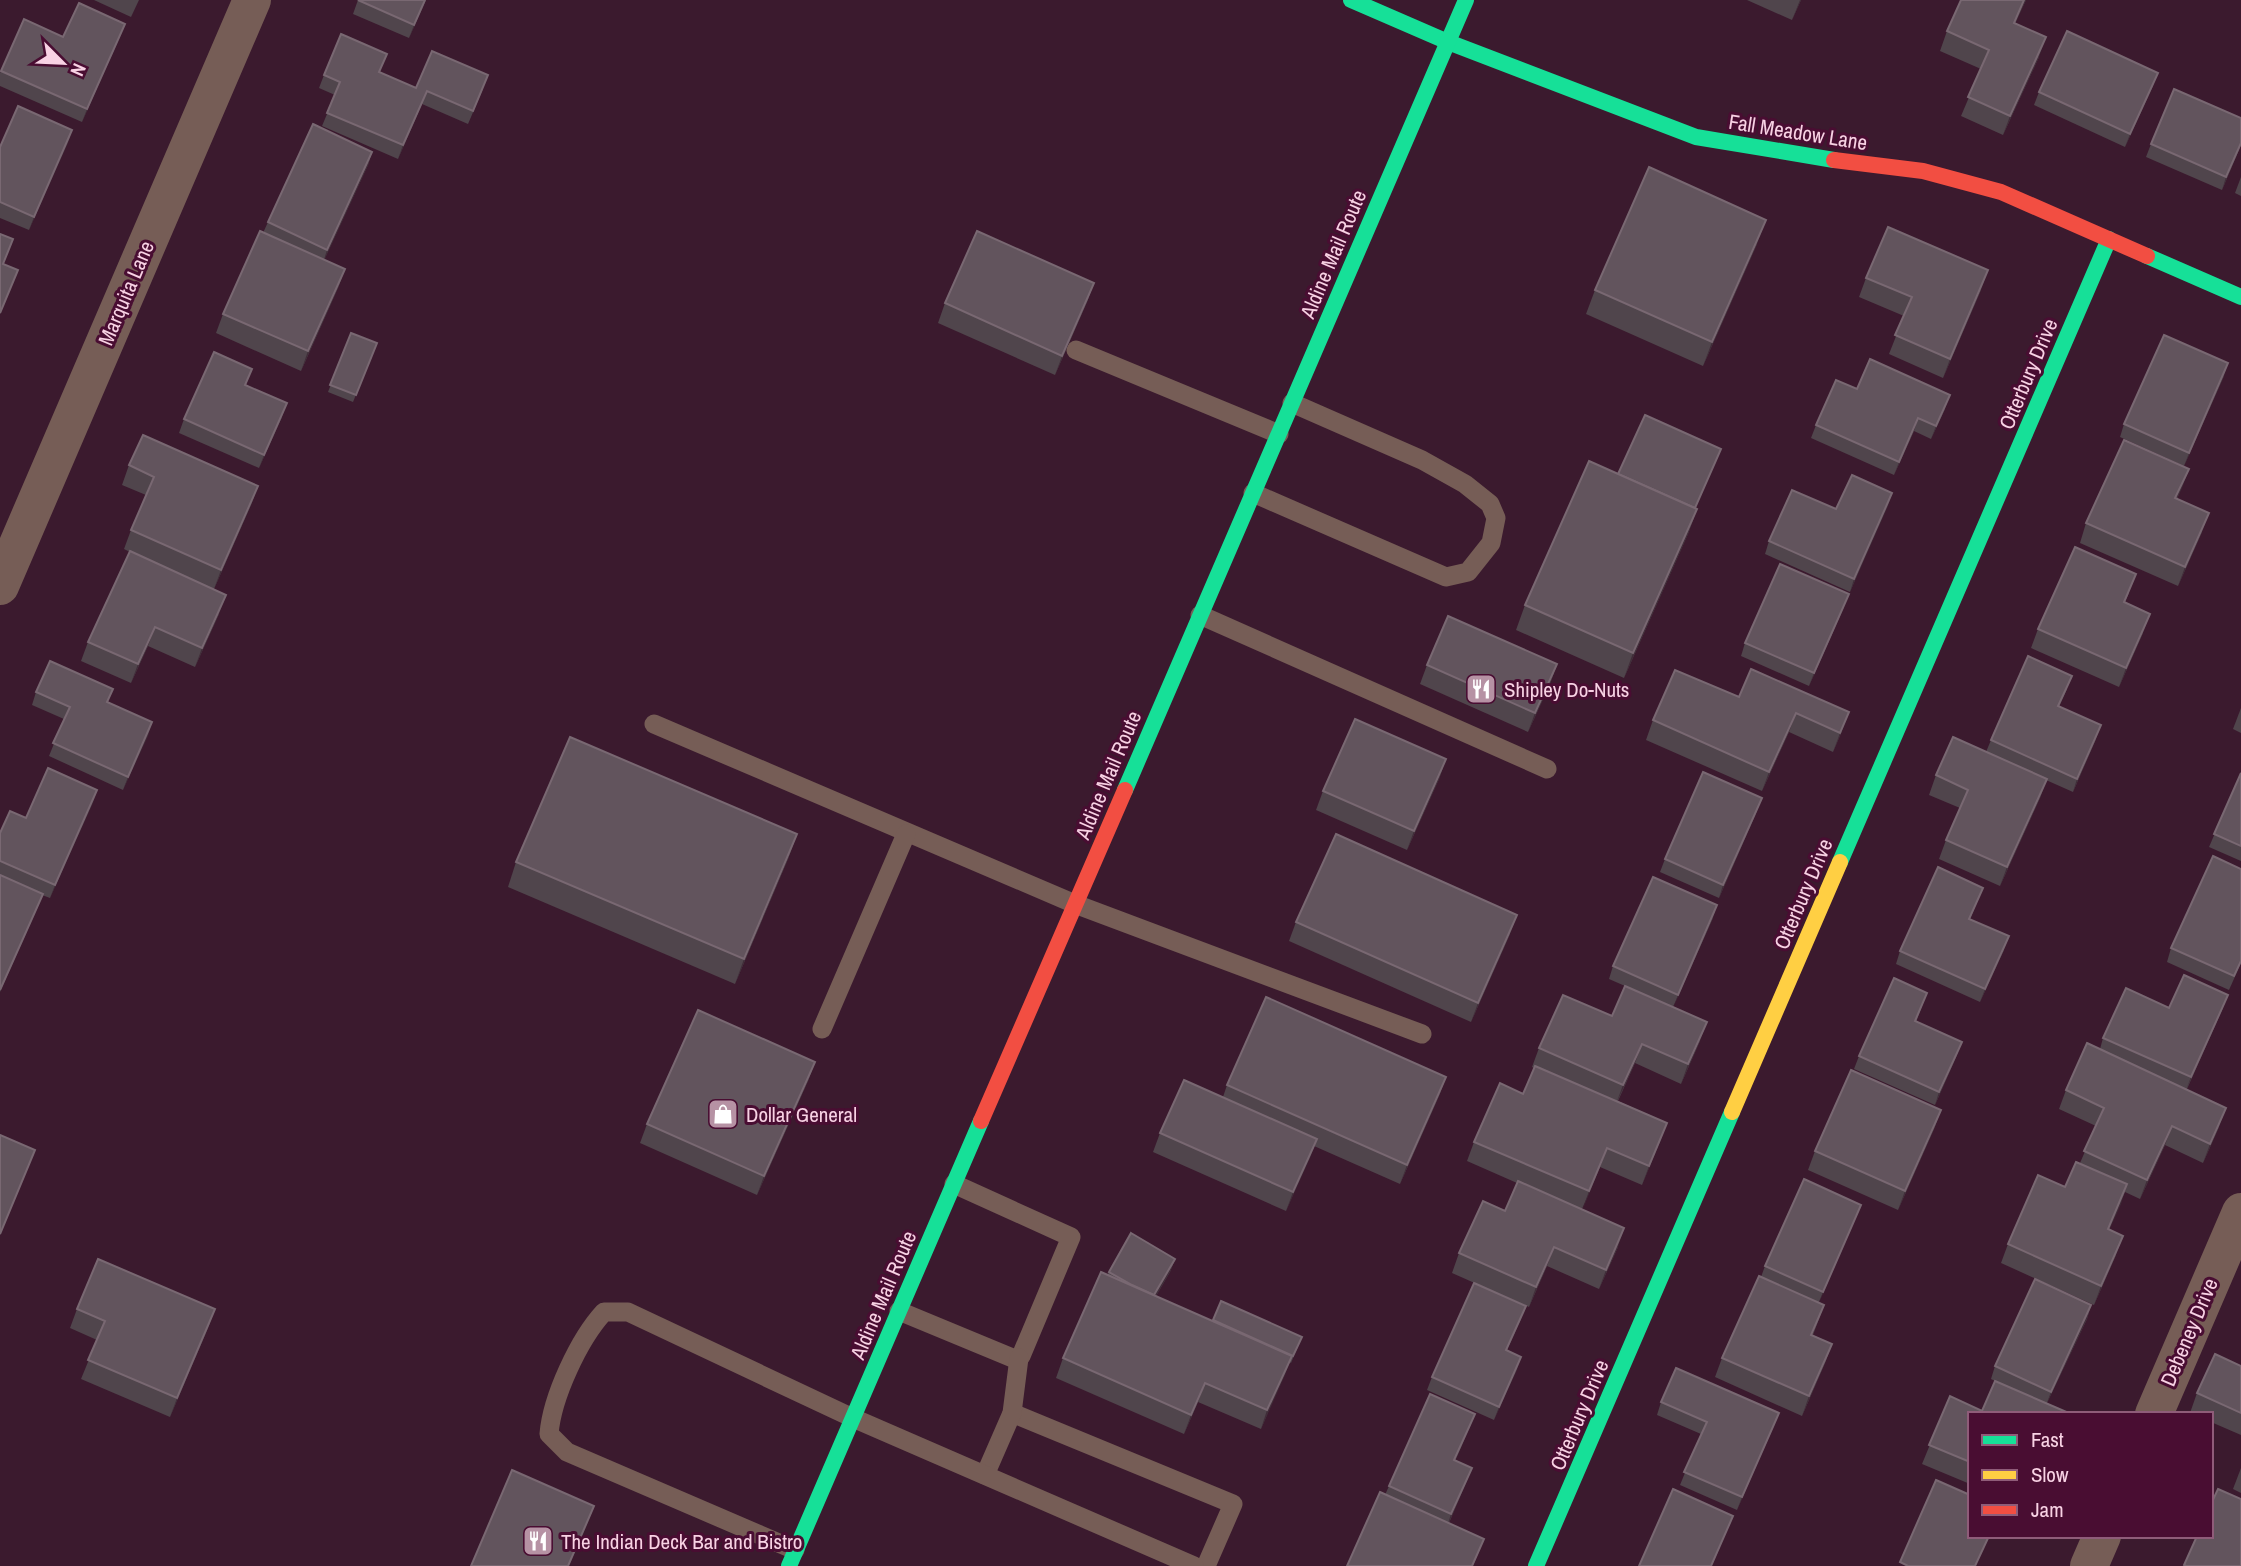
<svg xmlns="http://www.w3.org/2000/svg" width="2241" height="1566" font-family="'Archivo Narrow',sans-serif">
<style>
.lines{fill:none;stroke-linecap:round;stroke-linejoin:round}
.lane{stroke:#765d56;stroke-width:19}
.street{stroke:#765d56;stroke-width:38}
.fast{stroke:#16e098;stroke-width:16}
.slow{stroke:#ffcf43;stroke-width:16}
.jam{stroke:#f24e42;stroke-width:16}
.wall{fill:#50454c}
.shaded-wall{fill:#402d39}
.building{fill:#62545d;stroke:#796872;stroke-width:2}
.labels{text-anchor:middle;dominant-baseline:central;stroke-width:6;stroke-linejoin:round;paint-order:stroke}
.street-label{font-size:21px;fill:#f8d2e4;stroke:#490d32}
.poi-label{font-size:21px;fill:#f8d2e4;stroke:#490d32;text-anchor:start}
</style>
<rect width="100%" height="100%" fill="#3b1a2e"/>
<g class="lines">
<g class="lane">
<path d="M1076,350l203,84"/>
<path d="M1253,493l193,84 22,-5 23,-29 5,-25 -6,-14 -25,-20 -43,-24 -130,-57"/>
<path d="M1200,615l347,154"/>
<path d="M654,724l421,180 347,130"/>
<path d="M822,1029l84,-195"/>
<path d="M899,1311l116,48 6,-3 50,-119 -117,-53"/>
<path d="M1012,1413l221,91 -27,62"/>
<path d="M985,1475l27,-62 7,-55"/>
<path d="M795,1550l-228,-98 -18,-18c3,-37 30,-95 55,-122h24l225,106 341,148"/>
</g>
<g class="street">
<path d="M0,586l252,-586"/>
<path d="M2154,1414l87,-202"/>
<path d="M2089,1566l13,-30"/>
</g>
<g class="fast">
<path d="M1351,0l97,42 248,95 138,23"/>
<path d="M2147,256l94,41"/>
<path d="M1125,790l341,-790"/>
<path d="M1840,862l269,-623"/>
<path d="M789,1566l192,-445"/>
<path d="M1536,1566l196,-454"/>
</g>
<path class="slow" d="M1732,1112l108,-250"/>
<g class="jam">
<path d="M1834,160l89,11 78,21 146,64"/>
<path d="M981,1121l144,-331"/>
</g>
</g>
<g class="wall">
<path d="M94,0h45l-8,17z"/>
<path d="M358,0h68l-17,38 -56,-24z"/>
<path d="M1747,0h54l-9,20z"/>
<path d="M1961,0h65l-11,23 24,34 -36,78 -42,-19 20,-47 -41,-18 7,-20z"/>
<path d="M24,19l39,18 62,-13 -43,98 -82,-36v-13z"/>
<path d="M380,72l36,16 67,1 -15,35 -46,-20 -24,55 -76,-33 13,-31 -16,-7 5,-13z"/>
<path d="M2153,86l-28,61 -91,-42 5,-13z"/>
<path d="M72,130l-43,100 -29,-12v-71z"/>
<path d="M2151,144l90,1 -19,45 -76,-33z"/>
<path d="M372,152l-4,13 -44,95 21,9 -7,19 -37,83 -85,-38 7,-19 40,-81 5,-11z"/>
<path d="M2241,177v19l-6,-3z"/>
<path d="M1757,244l-54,122 -117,-52 9,-24z"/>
<path d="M1866,278l115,12 -38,88 -54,-24 15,-38 -45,-19z"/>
<path d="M1094,283l-7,19 -32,73 -117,-52 7,-20z"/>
<path d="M351,333l26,10 -24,59 -25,-10z"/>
<path d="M2224,376l-40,90 -64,-29 4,-13z"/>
<path d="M246,385l36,32 -23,51 -80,-35 5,-14z"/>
<path d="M1857,389l88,20 -14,30 -17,-8 -20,44 -83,-37 5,-13z"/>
<path d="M1721,449l-26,59 2,1 -9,25 -64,144 -108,-48 9,-25 93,-131z"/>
<path d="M129,465l129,21 -7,19 -37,84 5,25 -24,53 -47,-21 -17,37 -50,-22 7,-19 42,-90 -6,-3 7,-19 15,-35 -24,-10z"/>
<path d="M2189,469l-12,30 25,33 -24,54 -98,-43 6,-20z"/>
<path d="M1892,493l-42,99 -85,-38 4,-13 67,-32z"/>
<path d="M2129,593l-4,9 18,31 -24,54 -88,-39 7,-19z"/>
<path d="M1844,607l-35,79 -68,-30 4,-13z"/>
<path d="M1557,664l-7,20 -22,48 -108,-48 7,-19z"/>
<path d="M1751,669l91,62 -9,21 -44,-20 -27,59 -116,-51 7,-20 86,-23z"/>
<path d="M2067,689l-8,18 37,32 -23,53 -27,-12 -6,18 -40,88 -61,-27 7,-19 14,-32 -31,-13 7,-20 50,-23 5,-12z"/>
<path d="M36,692l72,11 44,19 -29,68 -74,-34 15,-37 -32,-14z"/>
<path d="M2241,708v25l-8,-4z"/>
<path d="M1446,759l-7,20 -32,71 -91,-40 7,-19z"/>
<path d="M2241,773v88l-32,-14z"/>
<path d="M97,790l-47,108 -8,-3 -42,97v-159l26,-15z"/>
<path d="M1757,811l-38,87 -59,-26 5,-13z"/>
<path d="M797,834l-9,25 -53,125 -227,-97 8,-25z"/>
<path d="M1983,888l-13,31 34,31 -24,52 -84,-38 4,-13z"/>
<path d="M1713,918l-40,89 27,34 -19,43 -46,-21 -17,38 49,22 -25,62 -42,-18 -18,42 36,38 -19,42 -52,-23 -18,41 -77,-34 7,-20 46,-42 12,-28 -50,-22 7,-19 49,-48 11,-26 -2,-1 7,-19 73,-32 13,-30 -16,-7 4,-13z"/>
<path d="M1296,922l214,12 -39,88 -182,-81z"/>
<path d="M2171,948l70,15 -12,27 -62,-28z"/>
<path d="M1927,993l-11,29 41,33 -22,50 -81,-36 5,-13z"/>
<path d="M2169,1008h54l-36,81 32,38 -16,36 -38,-18 -25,54 -15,-7 -16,37 7,26 -22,50 -93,-42 7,-19 57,-57 15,-24 16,-37 -37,-17 7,-19 34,-41 3,-11z"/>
<path d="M815,1062l-7,19 -51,114 -117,-52 7,-19z"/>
<path d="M1446,1077l-7,19 -39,88 -86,-38 -28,65 -133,-59 7,-19 63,-36 4,-12z"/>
<path d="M1941,1110l-7,19 -36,81 -90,-40 7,-19z"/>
<path d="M1861,1205l-42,97 5,3 -11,30 19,9 -7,19 -23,53 -87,-39 7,-19 39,-81 4,-11z"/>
<path d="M1175,1259l-5,13 -14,24 57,25 86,23 -8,19 -2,-1 -28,67 -63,-27 -14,32 -128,-56 7,-20 46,-86z"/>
<path d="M2035,1279l56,26 -4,14 -40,84 24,11h-101v70l-48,-20 28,-68 32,15 13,-30 -4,-2 4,-13z"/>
<path d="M77,1309h138l-7,19 -38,89 -89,-38 16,-39 -27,-12z"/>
<path d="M1521,1319l-14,31 14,7 -27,63 -67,-30 5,-13z"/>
<path d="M2241,1366v69l-30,-13v-8h-18l-3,-1 7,-20z"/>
<path d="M1661,1402l118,11 -42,97 -57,-25 21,-51 -44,-19z"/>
<path d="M1475,1414l-20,47 17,7 -23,55 35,16 -11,27h-126l38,-71 4,-9z"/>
<path d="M2241,1468v25l-8,-4z"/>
</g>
<g class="shaded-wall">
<path d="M425,0h1l-17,38 5,-13z"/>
<path d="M1800,0h1l-9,20z"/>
<path d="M2024,0h2l-19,42 7,-19z"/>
<path d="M125,24l-5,13 -38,85 5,-13z"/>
<path d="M2046,37l-7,20 -36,78 7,-19z"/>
<path d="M2158,73l-5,13 -28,61 5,-13z"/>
<path d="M427,91l-5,13 -24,55 5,-14z"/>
<path d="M72,130l-4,13 -39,87 5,-13z"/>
<path d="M2241,143v2l-19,45 4,-13z"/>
<path d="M372,152l-4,13 -45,98 4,-13z"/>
<path d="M1766,220l-9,24 -54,122 9,-24z"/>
<path d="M345,269l-7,19 -37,83 7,-20z"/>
<path d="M1988,270l-7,20 -38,88 7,-19z"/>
<path d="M1094,283l-7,19 -32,73 7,-19z"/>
<path d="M2228,363l-4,13 -40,90 5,-13z"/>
<path d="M1950,395l-5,14 -14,30 5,-13z"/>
<path d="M287,403l-5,14 -23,51 5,-13z"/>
<path d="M1918,418l-4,13 -20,44 5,-13z"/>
<path d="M1721,449l-5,13 -27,60 5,-13z"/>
<path d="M2189,469l-7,19 -14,29 7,-19z"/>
<path d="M258,486l-7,19 -37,84 7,-19z"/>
<path d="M1892,493l-4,13 -38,86 4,-13z"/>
<path d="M1697,509l-9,25 -64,144 9,-25z"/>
<path d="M2209,513l-7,19 -24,54 7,-19z"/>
<path d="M1849,594l-5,13 -35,79 5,-13z"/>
<path d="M226,595l-7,19 -24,53 7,-19z"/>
<path d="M2150,614l-7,19 -24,54 7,-19z"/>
<path d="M155,627l-7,19 -17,37 7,-19z"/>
<path d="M1557,664l-7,20 -22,48 7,-19z"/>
<path d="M1849,712l-7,19 -9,21 7,-19z"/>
<path d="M1796,713l-7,19 -27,59 7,-19z"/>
<path d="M152,722l-4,14 -25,54 5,-13z"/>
<path d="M2101,725l-5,14 -23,53 4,-13z"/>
<path d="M1446,759l-7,20 -32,71 7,-19z"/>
<path d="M2047,779l-7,19 -40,88 7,-19z"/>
<path d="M97,790l-4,13 -43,95 5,-13z"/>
<path d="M1762,798l-5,13 -38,87 4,-13z"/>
<path d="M797,834l-9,25 -53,125 9,-25z"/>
<path d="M43,894l-5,13 -38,85v-2z"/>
<path d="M1717,905l-4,13 -40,90 5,-13z"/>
<path d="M1517,915l-7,19 -39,88 7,-19z"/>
<path d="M2009,936l-5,14 -24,52 5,-13z"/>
<path d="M2228,995l-5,13 -37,82 5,-13z"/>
<path d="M1707,1022l-7,19 -19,43 7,-20z"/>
<path d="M1962,1042l-5,13 -22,50 4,-13z"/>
<path d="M1642,1044l-7,19 -19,41 7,-19z"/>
<path d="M815,1062l-7,19 -51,114 7,-19z"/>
<path d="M1446,1077l-7,19 -39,88 7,-19z"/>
<path d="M2226,1108l-7,19 -16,36 7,-19z"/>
<path d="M1941,1110l-7,19 -36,81 7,-19z"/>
<path d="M1667,1123l-7,19 -18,43 7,-19z"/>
<path d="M2172,1126l-7,19 -25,54 7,-19z"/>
<path d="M1317,1139l-7,19 -24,53 7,-19z"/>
<path d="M1607,1148l-7,19 -18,44 7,-20z"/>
<path d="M2127,1184l-6,20 -20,44 7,-19z"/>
<path d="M1861,1205l-5,13 -38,87 5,-13z"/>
<path d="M1624,1228l-6,19 -19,42 7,-19z"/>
<path d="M2123,1236l-7,19 -22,50 7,-19z"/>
<path d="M1554,1247l-7,19 -18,41 7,-20z"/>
<path d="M1175,1259l-5,13 -22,38 5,-13z"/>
<path d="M1824,1305l-7,19 -13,30 7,-19z"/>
<path d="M2091,1305l-4,14 -41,86 5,-13z"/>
<path d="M1526,1306l-5,13 -20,44 5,-13z"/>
<path d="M215,1309l-7,19 -38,89 7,-19z"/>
<path d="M1832,1344l-7,19 -23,53 7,-20z"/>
<path d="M1292,1356l-7,19 -24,54 6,-19z"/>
<path d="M1521,1357l-4,13 -23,50 5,-13z"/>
<path d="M1205,1383l-7,19 -14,32 7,-19z"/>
<path d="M1779,1413l-5,13 -37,84 5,-13z"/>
<path d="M1475,1414l-5,13 -20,46 4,-13z"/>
<path d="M1472,1468l-5,13 -20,46 4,-13z"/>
<path d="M594,1506l-7,19 -18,41h-1z"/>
<path d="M1733,1516l-21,50h-1z"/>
</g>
<g class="building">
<path d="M358,0h67l-11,25z"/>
<path d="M1961,0h63l-10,23 32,14 -36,79 -42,-19 21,-47 -42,-19z"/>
<path d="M79,3l46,21 -38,85 -86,-38 23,-52 39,18z"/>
<path d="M2067,31l91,42 -28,61 -91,-42z"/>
<path d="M341,34l46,20 -8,18 37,16 16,-37 56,24 -15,36 -46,-20 -24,54 -76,-32 13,-31 -16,-7z"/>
<path d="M2174,89l67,29v25l-15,34 -75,-33z"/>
<path d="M18,106l54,24 -38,87 -34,-15v-55z"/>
<path d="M313,124l59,28 -45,98 -59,-28z"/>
<path d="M1649,167l117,53 -54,122 -117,-52z"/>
<path d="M1888,227l100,43 -38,89 -55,-24 17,-38 -46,-19z"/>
<path d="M260,231l85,38 -37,82 -85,-37z"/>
<path d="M977,231l117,52 -32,73 -117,-53z"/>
<path d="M0,234l13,5 -10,25 15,6 -18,43z"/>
<path d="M351,333l26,10 -21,52 -26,-10z"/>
<path d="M2164,335l64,28 -39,90 -65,-29z"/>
<path d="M214,352l38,17 -7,16 42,18 -23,52 -80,-36z"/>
<path d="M1870,359l80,36 -14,31 -18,-8 -19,44 -83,-37 20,-45 21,9z"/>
<path d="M1645,415l76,34 -26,59 -77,-34z"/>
<path d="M143,435l115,51 -37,84 -90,-40 23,-53 -25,-12z"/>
<path d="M2124,440l65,29 -14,29 34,15 -24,54 -99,-44z"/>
<path d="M1589,461l108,48 -64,144 -108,-48z"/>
<path d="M1852,475l40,18 -38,86 -85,-38 23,-51 44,19z"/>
<path d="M2075,547l61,27 -12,28 26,12 -24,54 -88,-39z"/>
<path d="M130,551l96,44 -24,53 -47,-21 -17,37 -50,-22z"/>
<path d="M1780,564l69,30 -35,79 -69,-30z"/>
<path d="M1448,616l109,48 -22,49 -108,-48z"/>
<path d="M2028,656l44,20 -14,30 43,19 -24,54 -86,-39z"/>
<path d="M50,661l63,28 -6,13 45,20 -24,55 -75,-34 17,-36 -34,-15z"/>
<path d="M1751,669l98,43 -9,21 -44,-20 -27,59 -116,-52 22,-50 64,27z"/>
<path d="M1355,719l91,40 -32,72 -91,-40z"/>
<path d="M570,737l227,97 -53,125 -228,-97z"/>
<path d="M1953,737l94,42 -40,88 -61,-27 22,-50 -32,-15z"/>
<path d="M48,768l49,22 -42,95 -55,-24v-28l10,-22 16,7z"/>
<path d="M1703,772l59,26 -39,87 -58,-26z"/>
<path d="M2241,773v73l-27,-12z"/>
<path d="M1336,834l181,81 -39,88 -182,-81z"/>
<path d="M2213,856l28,13v92l-7,15 -63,-28z"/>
<path d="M1938,867l45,21 -14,31 40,17 -24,53 -85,-38z"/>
<path d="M0,875l43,19 -43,96z"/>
<path d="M1653,877l64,28 -39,90 -65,-29z"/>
<path d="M2184,975l44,20 -37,82 -88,-39 23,-50 43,20z"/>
<path d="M1894,978l33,15 -12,28 47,21 -23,50 -80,-36z"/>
<path d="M1625,986l82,36 -19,42 -46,-20 -19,41 -84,-37 24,-53 49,21z"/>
<path d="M1266,997l180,80 -39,88 -180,-80z"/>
<path d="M698,1010l117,52 -51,114 -117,-52z"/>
<path d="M2087,1043l139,65 -16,36 -38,-18 -25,54 -63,-29 20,-43 -38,-18z"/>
<path d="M1535,1066l132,57 -18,43 -42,-18 -18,43 -115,-49 26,-59 23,11z"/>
<path d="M1851,1070l90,40 -36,81 -90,-40z"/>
<path d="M1184,1080l133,59 -24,53 -133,-59z"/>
<path d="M0,1135l35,15 -35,84z"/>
<path d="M2076,1162l51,22 -19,45 15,7 -22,50 -93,-42 30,-69 27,12z"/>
<path d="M1804,1179l57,26 -38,87 -58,-26z"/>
<path d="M1518,1181l106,47 -18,42 -52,-23 -18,40 -77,-34 24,-52 22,10z"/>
<path d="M1131,1233l44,26 -21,36 -22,-10 -23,-13z"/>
<path d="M98,1259l117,50 -38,89 -89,-38 17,-39 -28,-12z"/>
<path d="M1101,1272l191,84 -25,54 -62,-27 -14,32 -128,-57z"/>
<path d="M1759,1276l65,29 -13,30 21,9 -23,52 -87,-38z"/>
<path d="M2035,1279l56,26 -40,87 -56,-26z"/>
<path d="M1474,1283l52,23 -20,44 15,7 -22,50 -67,-30z"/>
<path d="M1221,1301l81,36 -9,19 -80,-36z"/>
<path d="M2215,1354l26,12v47l-44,-20z"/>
<path d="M1676,1368l103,45 -37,84 -58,-25 23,-50 -46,-20z"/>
<path d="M1995,1381l76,33h-101v48l-41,-17 21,-49 32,15z"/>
<path d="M1430,1394l45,20 -21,46 18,8 -21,46 -62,-28z"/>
<path d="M512,1470l82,36 -26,60h-97z"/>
<path d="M1936,1480l34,15v41h19l-14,30h-67l-8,-4z"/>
<path d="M1673,1489l60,27 -22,50h-72z"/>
<path d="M2218,1489l23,10v67h-55l-2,-1 13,-29h14v-32z"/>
<path d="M1380,1492l104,47 -12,27h-125z"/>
</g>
<defs>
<g id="restaurant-square" transform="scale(1.575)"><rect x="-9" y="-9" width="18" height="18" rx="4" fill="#b692a4" stroke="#490d32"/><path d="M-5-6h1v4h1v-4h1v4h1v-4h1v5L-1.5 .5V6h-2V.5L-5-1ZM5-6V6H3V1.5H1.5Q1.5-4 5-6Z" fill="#fff"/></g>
<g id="shop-square" transform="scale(1.575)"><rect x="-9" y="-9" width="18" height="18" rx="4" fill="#b692a4" stroke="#490d32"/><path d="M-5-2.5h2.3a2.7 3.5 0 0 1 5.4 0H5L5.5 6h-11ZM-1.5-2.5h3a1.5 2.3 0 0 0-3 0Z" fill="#fff"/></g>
</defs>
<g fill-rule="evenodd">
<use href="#restaurant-square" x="1481" y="689"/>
<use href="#shop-square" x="723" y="1114"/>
<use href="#restaurant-square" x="538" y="1541"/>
</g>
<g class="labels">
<g class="street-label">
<text transform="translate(1798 132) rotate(9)">Fall Meadow Lane</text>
<text transform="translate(1333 254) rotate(-67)">Aldine Mail Route</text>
<text transform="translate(126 293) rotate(-67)">Marquita Lane</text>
<text transform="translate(2028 374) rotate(-67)">Otterbury Drive</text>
<text transform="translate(1108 775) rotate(-67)">Aldine Mail Route</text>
<text transform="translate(1803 894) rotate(-67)">Otterbury Drive</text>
<text transform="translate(883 1295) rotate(-67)">Aldine Mail Route</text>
<text transform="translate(2189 1332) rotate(-67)">Debeney Drive</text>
<text transform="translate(1579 1415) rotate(-67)">Otterbury Drive</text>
</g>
<g class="poi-label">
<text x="1504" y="689">Shipley Do-Nuts</text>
<text x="746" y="1114">Dollar General</text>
<text x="561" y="1541">The Indian Deck Bar and Bistro</text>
</g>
</g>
<rect x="1968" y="1412" width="245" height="126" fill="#490d32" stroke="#8f5c79" stroke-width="2"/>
<rect x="1982" y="1435" width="35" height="10" fill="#16e098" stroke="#8f5c79" stroke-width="2"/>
<text x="2031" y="1447" font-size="21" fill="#f8d2e4">Fast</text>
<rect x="1982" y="1470" width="35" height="10" fill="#ffcf43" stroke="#8f5c79" stroke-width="2"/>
<text x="2031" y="1482" font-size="21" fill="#f8d2e4">Slow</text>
<rect x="1982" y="1505" width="35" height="10" fill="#f24e42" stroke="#8f5c79" stroke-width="2"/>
<text x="2031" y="1517" font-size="21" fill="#f8d2e4">Jam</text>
<g transform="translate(63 63) rotate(114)" stroke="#490d32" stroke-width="5" paint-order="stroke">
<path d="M0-5L12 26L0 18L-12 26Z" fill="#f8d2e4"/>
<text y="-10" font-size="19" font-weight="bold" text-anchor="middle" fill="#f8d2e4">N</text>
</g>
</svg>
